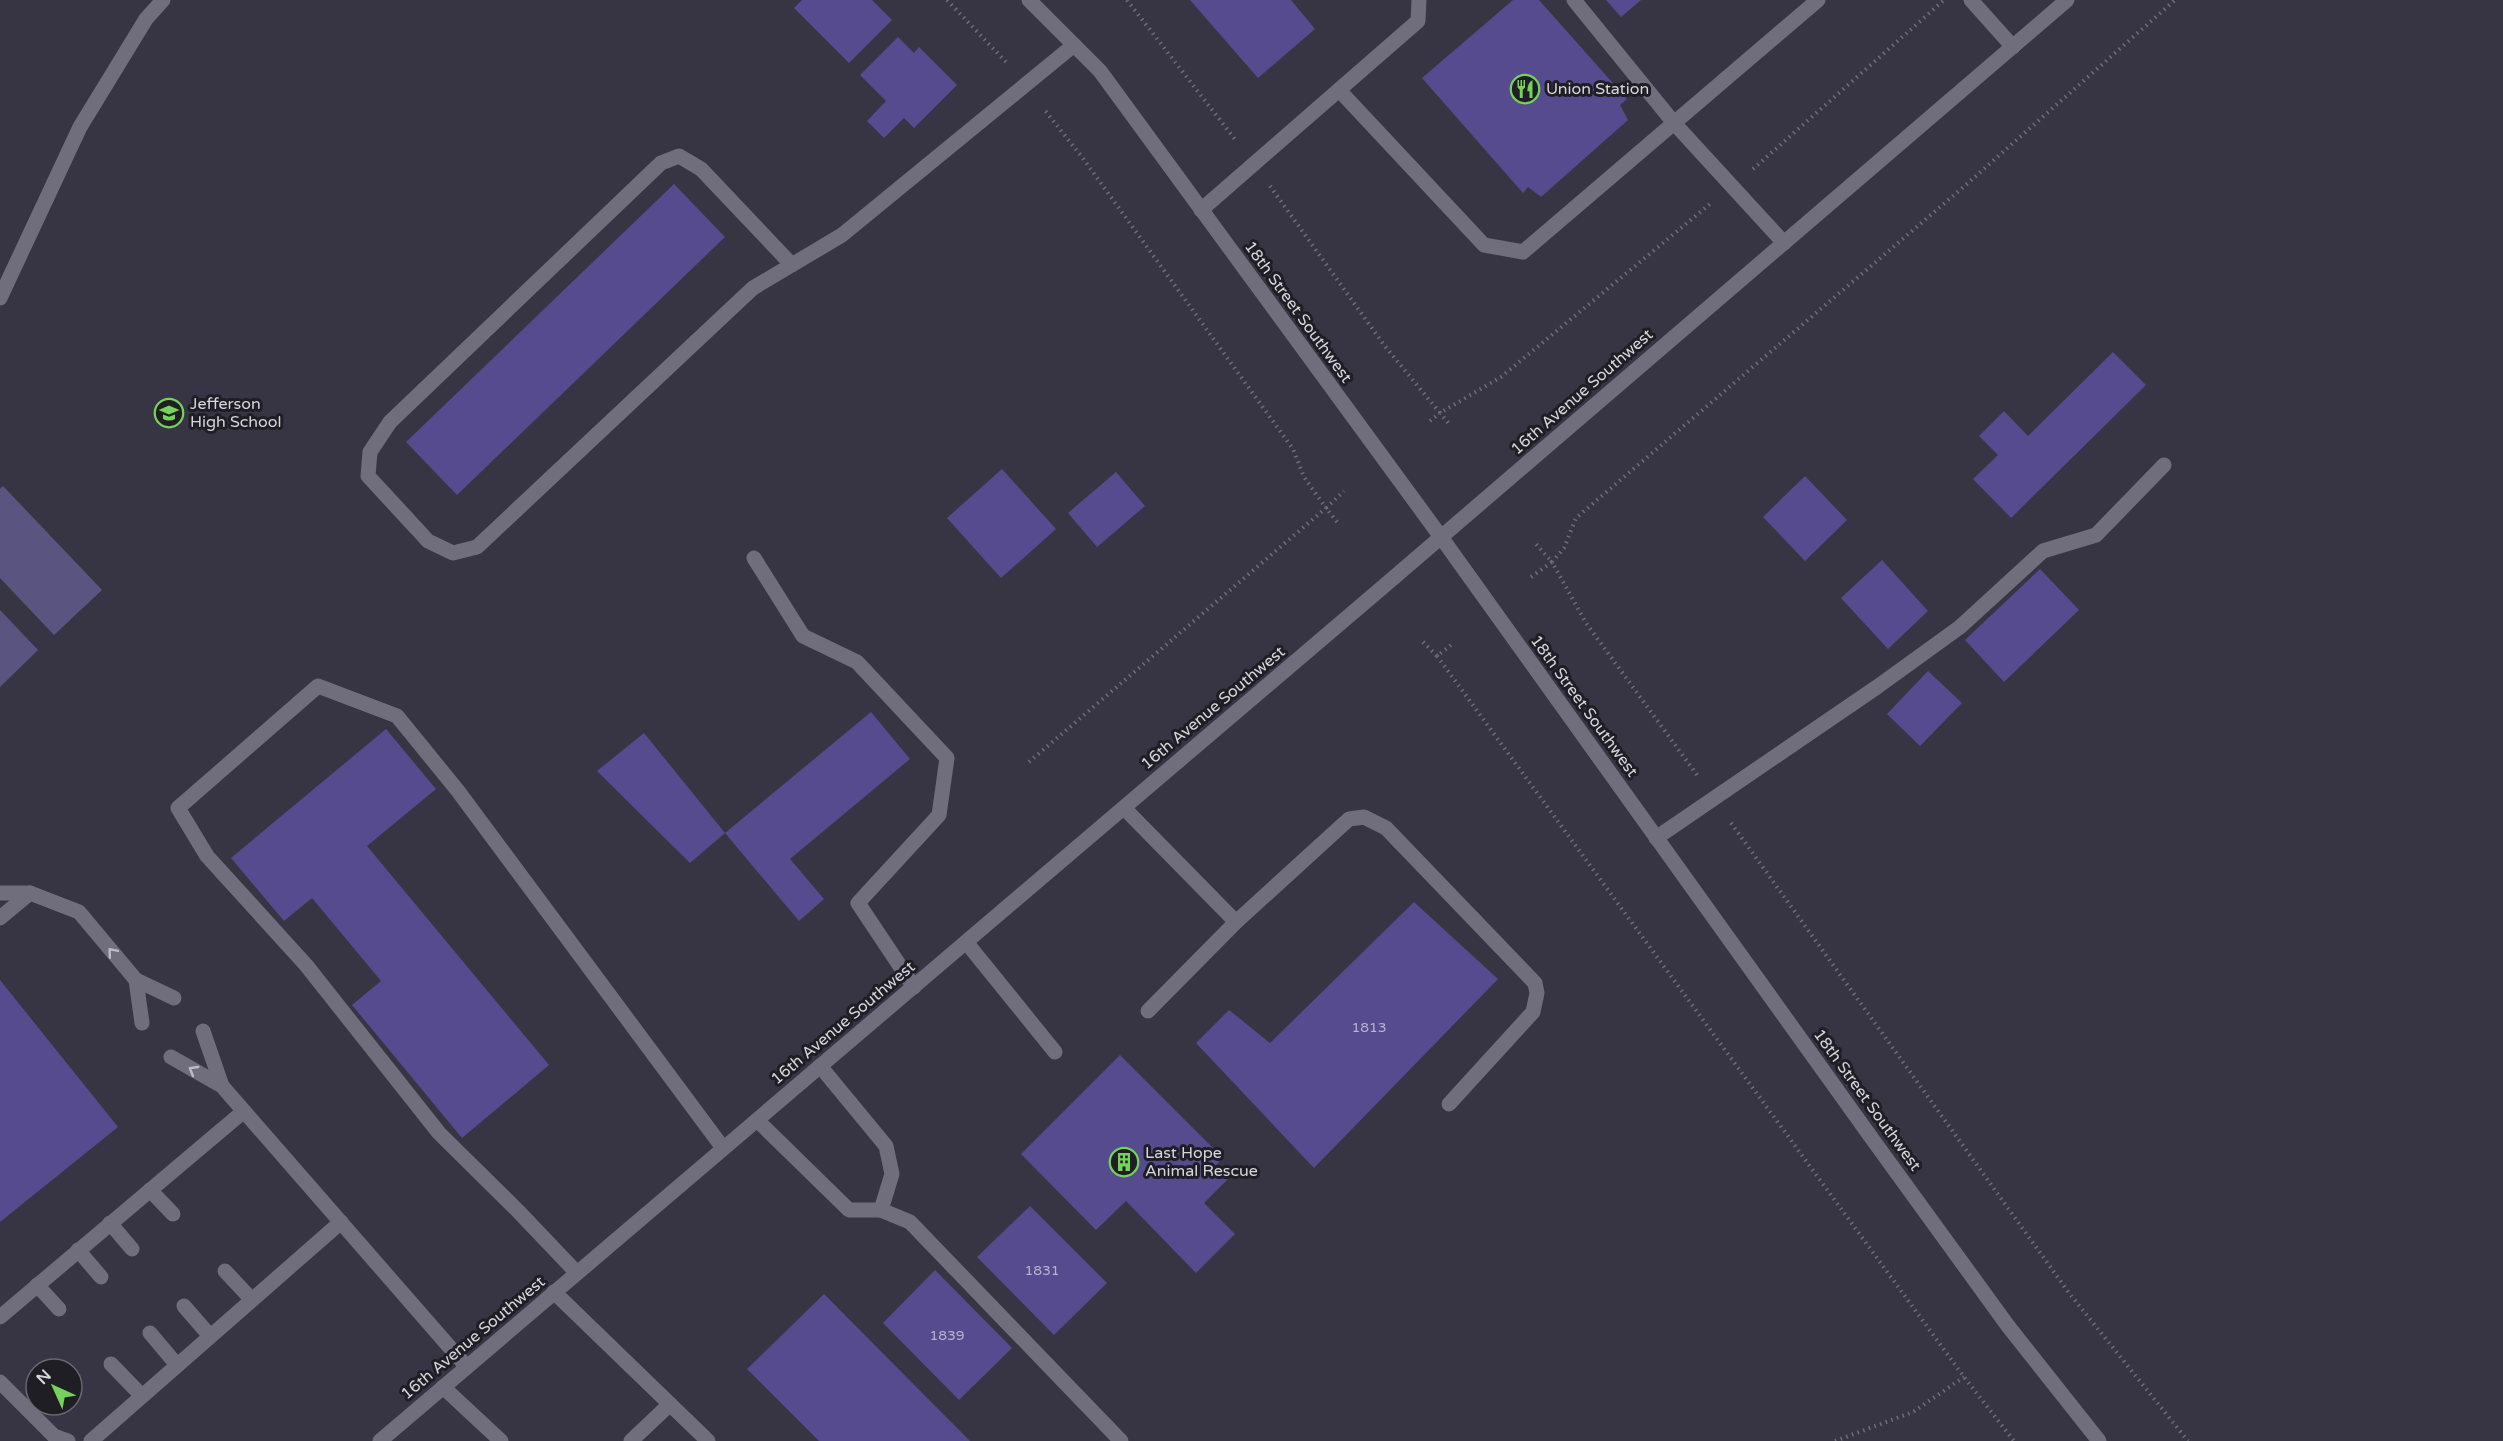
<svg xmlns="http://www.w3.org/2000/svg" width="2503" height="1441" font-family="'Varela Round',sans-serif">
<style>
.green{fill:#5a5580}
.building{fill:#564b8f}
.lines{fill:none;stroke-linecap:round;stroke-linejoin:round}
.path{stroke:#6f6d79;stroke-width:4;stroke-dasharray:1.5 4.5;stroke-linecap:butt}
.service{stroke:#706e7d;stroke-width:15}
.tertiary{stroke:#706e7d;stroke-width:15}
.secondary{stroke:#706e7d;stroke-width:15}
.oneway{stroke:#bdbcc6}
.labels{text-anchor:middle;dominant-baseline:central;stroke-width:6;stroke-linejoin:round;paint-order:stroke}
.number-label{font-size:14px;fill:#b7b3cb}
.poi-label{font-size:16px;fill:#d7d6df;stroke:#1e1e24;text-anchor:start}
.street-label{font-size:16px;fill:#d7d6df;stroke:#1e1e24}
</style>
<rect width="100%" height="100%" fill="#373543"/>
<g class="green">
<path d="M3,486l99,104 -48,45 -54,-57v-89z"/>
<path d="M0,610l38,40 -38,37z"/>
</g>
<g class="building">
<path d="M802,0h70l20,20 -43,43 -55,-55z"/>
<path d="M1190,0h101l24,29 -57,49z"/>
<path d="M1513,0h26l88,99 -7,6 8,15 -87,77 -13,-10 -5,6 -101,-115z"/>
<path d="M1606,0h35l-20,17z"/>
<path d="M898,37l16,16 5,-6 38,38 -43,43 -10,-10 -20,20 -17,-17 19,-20 -26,-26z"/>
<path d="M674,184l51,53 -268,258 -51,-53z"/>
<path d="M2113,352l33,33 -135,133 -38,-39 25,-24 -19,-19 25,-25 24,25z"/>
<path d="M1002,469l54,60 -55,49 -54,-60z"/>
<path d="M1116,472l29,34 -48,41 -29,-34z"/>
<path d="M1805,476l42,44 -42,41 -42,-44z"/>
<path d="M1882,560l46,51 -40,38 -47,-51z"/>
<path d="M2040,569l39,41 -75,72 -39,-42z"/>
<path d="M1928,671l34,32 -42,43 -33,-32z"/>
<path d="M871,712l39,47 -120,100 34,40 -25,22 -74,-88z"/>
<path d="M386,729l50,60 -69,57 182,219 -87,73 -110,-133 29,-24 -69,-83 -28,23 -53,-63z"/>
<path d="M644,733l81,100 -35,30 -93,-92z"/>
<path d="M1414,902l84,77 -184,189 -118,-125 33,-33 41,33z"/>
<path d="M0,980l118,147 -118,95z"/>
<path d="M1120,1055l103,103 -8,8 13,13 -24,24 31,31 -39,39 -70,-72 -30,29 -75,-76z"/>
<path d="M1030,1206l77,77 -53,52 -77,-78z"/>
<path d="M935,1270l77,78 -53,52 -76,-77z"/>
<path d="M824,1294l146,147h-151l-72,-72z"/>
</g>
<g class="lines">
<g class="path">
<path d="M947,0l59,62"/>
<path d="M1127,0l110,142"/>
<path d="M1753,169l190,-168"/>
<path d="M1270,186l114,159 56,68 61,-36 209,-173"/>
<path d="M1430,421l10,-8 11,13"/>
<path d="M1337,522l-11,-14 18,-17"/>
<path d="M1531,577l21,-15 -16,-18"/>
<path d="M1423,642l14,14 14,-11"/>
<path d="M1437,656l527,721 50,64"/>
<path d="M1029,762l297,-254 -22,-31 -11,-28 -211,-292 -39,-49"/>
<path d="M1697,775l-111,-152 -34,-61 12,-14 12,-30 384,-328 215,-190"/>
<path d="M1731,823l338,470 119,148"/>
<path d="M1835,1441l78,-29 51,-35"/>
</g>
<g class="service">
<path d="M1574,0l100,123 110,120"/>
<path d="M1971,0l42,47"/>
<path d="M1339,90l145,155 39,7 295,-252"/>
<path d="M1201,210l217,-189 1,-21"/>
<path d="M792,265l-91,-96 -22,-13 -18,7 -271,259 -20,30 -2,24 60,65 25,12 24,-6 276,-259 89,-53 232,-190"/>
<path d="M0,298l80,-171 66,-108 17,-19"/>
<path d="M754,558l49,78 54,26 90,96 -8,57 -81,88 56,84"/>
<path d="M1124,808l112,114 113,-103 15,-2 22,11 149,155 2,10 -4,19 -84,92"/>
<path d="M1656,838l221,-151 83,-60 83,-76 53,-16 68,-70"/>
<path d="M0,893h30l49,19 57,68 6,43"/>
<path d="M0,918l30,-25"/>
<path d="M966,942l89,110"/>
<path d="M136,980l38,18"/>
<path d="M1148,1011l88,-89"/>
<path d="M203,1031l19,55"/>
<path d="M171,1057l51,29 245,281"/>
<path d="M820,1066l66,80 6,28 -11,36"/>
<path d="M757,1120l92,90h32l29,12 211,219"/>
<path d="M150,1190l23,24"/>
<path d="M110,1223l22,26"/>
<path d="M78,1250l23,27"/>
<path d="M225,1271l27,29"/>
<path d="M577,1273l-59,-62 -79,-78 -133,-168 -99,-109 -29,-48 140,-122 79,30 61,75 265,357"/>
<path d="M37,1285l22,24"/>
<path d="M554,1292l154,149"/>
<path d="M184,1306l26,30"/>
<path d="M0,1317l244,-206"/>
<path d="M150,1333l27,32"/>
<path d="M111,1364l31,32"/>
<path d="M0,1382l54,54 14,5"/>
<path d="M443,1387l58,54"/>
<path d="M91,1441l250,-219"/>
<path d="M631,1441l39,-37"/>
</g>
<path class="tertiary" d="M1029,0l71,71 341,466 432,603 135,186 91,115"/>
<path class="secondary" d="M380,1441l1004,-855 683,-586"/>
</g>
<defs><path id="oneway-chevron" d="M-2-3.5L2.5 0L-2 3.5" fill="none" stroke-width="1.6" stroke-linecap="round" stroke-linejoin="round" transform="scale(1.5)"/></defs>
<g class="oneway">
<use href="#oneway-chevron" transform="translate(112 952) rotate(-130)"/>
<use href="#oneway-chevron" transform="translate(193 1070) rotate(-150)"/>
</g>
<defs>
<g id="restaurant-ring" transform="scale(1.5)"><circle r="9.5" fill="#1e1e24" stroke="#75d25a" stroke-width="1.5"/><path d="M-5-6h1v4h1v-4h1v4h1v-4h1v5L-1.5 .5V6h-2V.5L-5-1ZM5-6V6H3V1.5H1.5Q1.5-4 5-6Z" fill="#75d25a"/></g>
<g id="school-ring" transform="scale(1.5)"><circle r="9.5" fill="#1e1e24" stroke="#75d25a" stroke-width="1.5"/><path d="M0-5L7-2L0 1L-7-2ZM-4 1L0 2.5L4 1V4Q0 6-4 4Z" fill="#75d25a"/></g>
<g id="building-ring" transform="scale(1.5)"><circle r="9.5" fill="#1e1e24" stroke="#75d25a" stroke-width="1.5"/><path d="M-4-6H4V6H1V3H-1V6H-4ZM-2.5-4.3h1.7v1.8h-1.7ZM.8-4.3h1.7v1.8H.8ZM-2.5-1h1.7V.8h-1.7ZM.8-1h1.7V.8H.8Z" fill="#75d25a"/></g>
</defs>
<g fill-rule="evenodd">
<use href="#restaurant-ring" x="1525" y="89"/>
<use href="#school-ring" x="169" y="413"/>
<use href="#building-ring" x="1124" y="1162"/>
</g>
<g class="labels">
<g class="number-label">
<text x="1369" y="1027">1813</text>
<text x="1042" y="1270">1831</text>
<text x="947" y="1335">1839</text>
</g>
<g class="poi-label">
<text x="1546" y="89">Union Station</text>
<text x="190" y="404">Jefferson<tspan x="190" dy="18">High School</tspan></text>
<text x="1145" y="1153">Last Hope<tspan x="1145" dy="18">Animal Rescue</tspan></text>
</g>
<g class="street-label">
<text transform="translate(1298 312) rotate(54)">18th Street Southwest</text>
<text transform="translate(1582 392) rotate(-41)">16th Avenue Southwest</text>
<text transform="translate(1584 706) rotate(54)">18th Street Southwest</text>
<text transform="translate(1213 708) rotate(-40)">16th Avenue Southwest</text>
<text transform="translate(843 1023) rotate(-40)">16th Avenue Southwest</text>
<text transform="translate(1867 1100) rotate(54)">18th Street Southwest</text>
<text transform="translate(473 1338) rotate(-40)">16th Avenue Southwest</text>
</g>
</g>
<g transform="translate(54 1387) rotate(315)"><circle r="28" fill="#1e1e24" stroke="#68686f" stroke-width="1.5"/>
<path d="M0-4.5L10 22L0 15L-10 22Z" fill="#75d25a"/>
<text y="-9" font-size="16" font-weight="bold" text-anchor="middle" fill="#d7d6df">N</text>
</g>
</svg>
